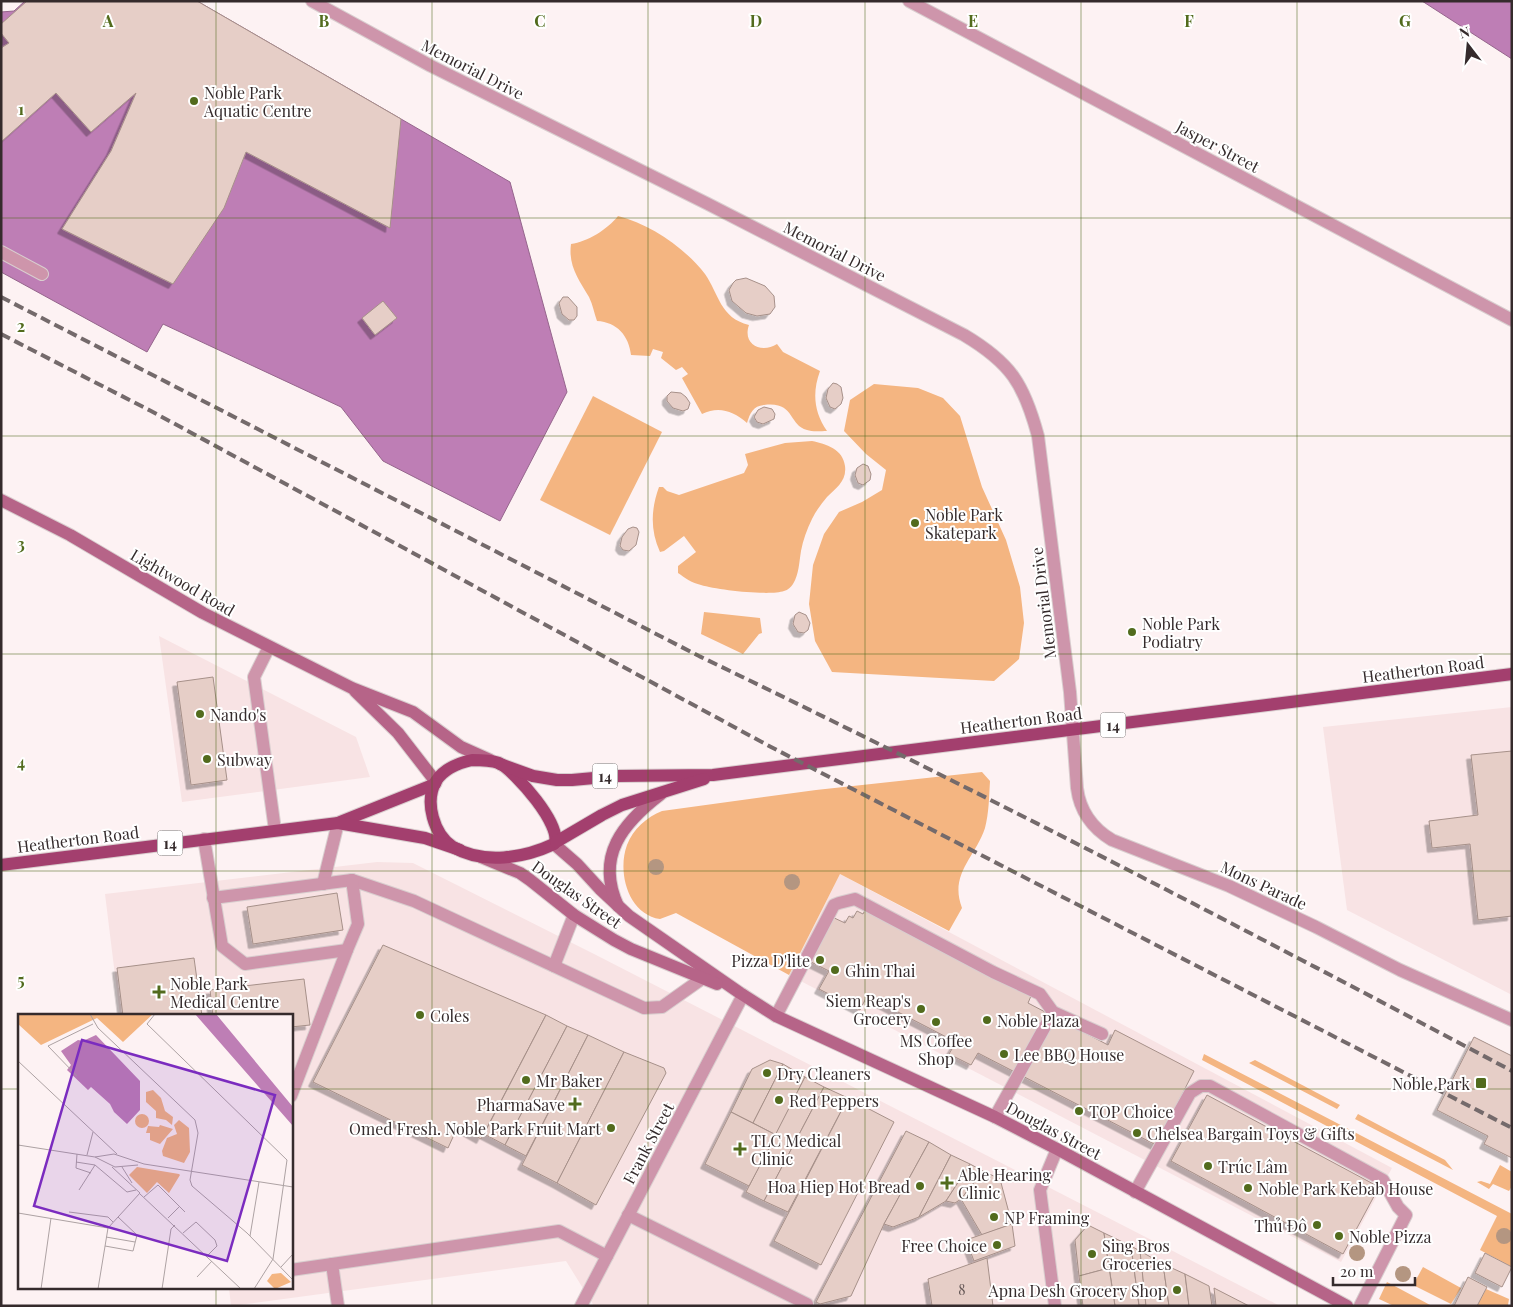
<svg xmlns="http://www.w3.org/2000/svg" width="1513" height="1307" font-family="'Playfair Display',serif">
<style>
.built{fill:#f8e3e4}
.green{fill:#f4b581}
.water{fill:#be7eb5;stroke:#95658c}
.building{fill:#e6cec7;stroke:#a69089;filter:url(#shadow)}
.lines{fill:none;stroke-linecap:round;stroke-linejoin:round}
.lane-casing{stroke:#d9cecf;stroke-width:14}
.street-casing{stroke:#d9cecf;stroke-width:14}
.secondary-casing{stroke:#d9cecf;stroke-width:14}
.primary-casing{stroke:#d9cecf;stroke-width:14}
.lane{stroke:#ce95ab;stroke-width:12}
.street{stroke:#ce95ab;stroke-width:12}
.secondary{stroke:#b66488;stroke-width:12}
.primary{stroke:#a33f6e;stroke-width:12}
.rail{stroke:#746a6b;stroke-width:4;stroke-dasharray:10 5;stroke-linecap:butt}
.tree{fill:#b49681}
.grid{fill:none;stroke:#526b1d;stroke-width:1;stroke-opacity:0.55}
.poi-dot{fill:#526b1d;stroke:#fff;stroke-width:2}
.labels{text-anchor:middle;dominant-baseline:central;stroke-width:4;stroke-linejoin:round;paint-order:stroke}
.number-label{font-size:14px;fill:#615453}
.shield{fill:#fff;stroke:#726b6b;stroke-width:1}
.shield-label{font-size:15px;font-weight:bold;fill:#352b2c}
.street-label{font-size:16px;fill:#352b2c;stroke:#fff}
.poi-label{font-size:16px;fill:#352b2c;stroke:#fff;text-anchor:start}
.inset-road{fill:none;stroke:#ada2a3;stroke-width:1}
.view{fill:#7b2cbf;fill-opacity:0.15;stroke:#7b2cbf;stroke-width:2.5}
.inset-edge{fill:none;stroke:#352b2c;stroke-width:2.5}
.grid-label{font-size:16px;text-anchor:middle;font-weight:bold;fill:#526b1d;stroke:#fff;stroke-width:4;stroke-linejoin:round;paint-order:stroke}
</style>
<defs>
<filter id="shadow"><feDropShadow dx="-4.5" dy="4.5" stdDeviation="0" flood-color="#0004"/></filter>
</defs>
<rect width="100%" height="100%" fill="#fdf2f3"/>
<g class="built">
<path d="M159,636l197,101 14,40 -188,25z"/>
<path d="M1512,707v288l-165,-85 -24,-183z"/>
<path d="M377,862l36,1 185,93 682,350h-686l-28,-45 -335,45 -2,-18h62v-272h-171l-15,-122z"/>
<path d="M840,874l552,294 -51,94 -552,-287z"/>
</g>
<g class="green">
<path d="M618,216c32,8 67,32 87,58 14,20 15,44 44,51 -7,20 13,29 28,19l6,8 37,19c-8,22 -6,41 7,60 -6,0 -15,1 -20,-1 -19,-5 -12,-29 -43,-25 -11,1 -14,8 -17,18 -14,-12 -28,-17 -45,-9l-20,-36 6,-4 -6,-7 -6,3 -15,-12 2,-6 -10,-3 -3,7 -19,-1c-2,-19 -14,-33 -34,-34 -3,-8 -4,-16 -8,-24 -10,-17 -21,-31 -18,-53 16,-2 37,-15 47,-28z"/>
<path d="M874,384l44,4 25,10 17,18 22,71 24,53 14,47 4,36 -5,36 -25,22 -162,-9 -17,-31 -6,-37 4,-39 11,-31 15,-22 23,-10 20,-12 4,-20 -20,-16 -22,-23 6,-31z"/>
<path d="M593,396l69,36 -52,103 -70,-35z"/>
<path d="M812,441c14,3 31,8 33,25 2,15 -9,22 -18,31 -6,7 -11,14 -15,22 -5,10 -9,21 -11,32 -2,12 -2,23 -8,33 -2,3 -5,6 -9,7 -14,5 -67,-1 -83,-6 -9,-2 -16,-7 -23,-12v-7l18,-14 -12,-16 -20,15 -4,1c-10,-22 -9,-43 -1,-65h4l4,4 12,4 65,-22 4,-8 -3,-11 40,-11z"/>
<path d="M704,612l56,6 2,15 -3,1 -16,20 -42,-20z"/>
<path d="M982,772l8,9c-1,16 -1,32 -5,47 -10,30 -36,46 -23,80l-13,23 -109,-57 -51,101 -113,-62 -16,6c-32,-5 -43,-47 -33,-74 6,-16 20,-28 35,-34l154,-21z"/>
<path d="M1204,1054l308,160v53l-32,-17 17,-34 -295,-156z"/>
<path d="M1255,1060l85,45 -3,4 -88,-46z"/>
<path d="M1358,1114l87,46 8,10 -98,-51z"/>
<path d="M1500,1165l12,7v14l-3,5 -16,-7 -4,5 -12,-7 4,-1 9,3z"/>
<path d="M1423,1267l38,21 -10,16 -38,-19z"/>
<path d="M1387,1282l45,24h-38l-15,-7z"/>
<path d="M1486,1289l23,10 -1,6 -31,1z"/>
</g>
<g class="water">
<path d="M25,1h172l313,181 57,210 -67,129 -117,-60 -42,-54 -178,-83 -16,28 -146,-80v-260l13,-1z"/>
<path d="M1422,1h90v58z"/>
</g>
<g class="building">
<path d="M27,1h170l204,118 -11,109 -144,-76 -22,56 -51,76 -111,-55 49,-78 25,-58 -45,39 -35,-39 -55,49v-94l8,-5 -8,-10v-9z"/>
<path d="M746,278l19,8 9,10 1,11 -5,7 -13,2 -11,-3 -14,-12 -3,-11 4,-7 3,-3z"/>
<path d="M563,297h5l9,10v9l-3,4h-5l-7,-6 -3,-11z"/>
<path d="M383,301l14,17 -22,17 -13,-17z"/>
<path d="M833,383l4,1 4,3 2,11 -2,6 -6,5 -5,-2 -4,-9 2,-9z"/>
<path d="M671,392l10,1 5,4 4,6 -2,6 -5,2 -10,-3 -6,-7v-5z"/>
<path d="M764,407l8,2 3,5 -1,5 -11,5 -6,-2 -3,-5 4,-7z"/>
<path d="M863,464l5,2 3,8 -1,6 -7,5 -5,-2 -3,-8 2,-7z"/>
<path d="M633,527l4,1 2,4 -3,13 -7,6 -6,-1 -3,-4 2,-9 6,-8z"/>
<path d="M799,612l7,3 4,8 -2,7 -4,3 -6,-1 -5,-8 2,-9z"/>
<path d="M213,677l14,103 -36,5 -14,-103z"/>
<path d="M1512,751v165l-34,4 -8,-76 -38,4 -3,-27 49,-6 -7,-60z"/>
<path d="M337,893l6,37 -90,14 -6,-37z"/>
<path d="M865,910l166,86 -3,7 80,42 7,-15 79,41 -38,74 -178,-92 -7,12 -22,-11 7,-12 -89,-46 -7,14 -41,-21 10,-18 -22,-11 23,-44 15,7 4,-7 4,2 4,-7 6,3z"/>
<path d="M383,945l163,70 -65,124 -23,-13 -10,22 -135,-66z"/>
<path d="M194,958l8,58h-79l-6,-48z"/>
<path d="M304,979l6,46 -19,2v-11h-78l-3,-26z"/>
<path d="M546,1015l21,11 -62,119 -21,-11z"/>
<path d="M567,1026l21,9 -62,121 -21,-11z"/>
<path d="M588,1035l36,17 -67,131 -35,-18z"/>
<path d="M1474,1037l38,19v102l-28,-14 4,-8 -51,-26z"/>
<path d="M624,1052l40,16 2,5 -70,132 -39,-22z"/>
<path d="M770,1060l13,4 -30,59 -22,-11 21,-43z"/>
<path d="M783,1064l22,13 -29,58 -23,-12z"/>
<path d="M805,1077l19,10 -60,114 -18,-9z"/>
<path d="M824,1087l24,11 -60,114 -24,-11z"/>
<path d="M1207,1095l172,92 -36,67 -172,-93z"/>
<path d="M848,1098l46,24 -73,143 -47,-24z"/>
<path d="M731,1112l45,23 -27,51 -44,-22z"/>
<path d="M906,1131l23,11 -45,82 -33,72 -31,8 -4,-2z"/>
<path d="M929,1142l22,13 -32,62 -26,10 -9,-3z"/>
<path d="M951,1155l19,9 -24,37 -27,16z"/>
<path d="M970,1164l13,7 -22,28 -6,4 -9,-2z"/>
<path d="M983,1171l17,8 12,45 -30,11 -21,-36z"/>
<path d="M1012,1224l3,22 -41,15 -8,-21z"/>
<path d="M1088,1225l16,8 5,35 -30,8 -4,-36z"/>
<path d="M1104,1233l27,13 8,60h-24z"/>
<path d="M1131,1246l9,5 6,54h-7z"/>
<path d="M1140,1251l23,13 6,42h-23z"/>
<path d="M1485,1253l27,14 -10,20 -27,-14z"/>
<path d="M987,1258l6,48h-61l-4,-27z"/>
<path d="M1163,1264l22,10 4,32h-20z"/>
<path d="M1109,1268l6,38h-32l-4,-30z"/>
<path d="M1185,1274l24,12 3,20h-23z"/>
<path d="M1468,1277l19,10 -10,19h-23z"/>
<path d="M1214,1288l35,18h-33z"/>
</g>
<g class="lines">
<g class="lane-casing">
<g id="lane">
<path d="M1,252l41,22"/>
<path d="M269,647l-15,30 21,153"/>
<path d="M204,839l18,107 23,18 102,-14"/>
<path d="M323,884l15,-61"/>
<path d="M213,898l139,-18 62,21 230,107 18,-1 41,-29"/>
<path d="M554,966l20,-51"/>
<path d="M776,1016l58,-111 5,-2 16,-4 138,73 47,22 13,18 49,22"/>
<path d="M291,1096l56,-146 11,-26 -6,-44"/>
<path d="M995,1117l58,-105"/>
<path d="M1135,1192l55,-99 11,-7h9l173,94 15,27 8,8 -46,91"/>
<path d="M628,1215l179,89v2"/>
<path d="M332,1264l6,42"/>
<path d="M291,1270l268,-39 48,25"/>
</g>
</g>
<g class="street-casing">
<g id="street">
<path d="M312,1l119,65 277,138 256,131c47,28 60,49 74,101l32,256 7,96c3,24 15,40 35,52l117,46 87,41 84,43 112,50"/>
<path d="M909,1l603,319"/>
<path d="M581,1306l162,-311"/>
<path d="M1055,1306l-15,-116 17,-41"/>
</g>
</g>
<g class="secondary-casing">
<g id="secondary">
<path d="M1,500l69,35 133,78 149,75 61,24 48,35 29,13"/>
<path d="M355,691l43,42 38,49"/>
<path d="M554,844l23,20 23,25 29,27 111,77 36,23 219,101 62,32 290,157"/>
<path d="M481,857l39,16 10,7 44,35 40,25 17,9 86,35"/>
<path d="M618,906c-23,-50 5,-83 43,-112"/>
</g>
</g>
<g class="primary-casing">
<g id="primary">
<path d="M472,760c9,0 18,0 27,3 16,8 65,64 55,81 -30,14 -70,21 -101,3 -19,-12 -29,-45 -17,-66 8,-12 22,-18 36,-21z"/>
<path d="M500,764l33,12 24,4h15l44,-4 97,-1 799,-101"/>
<path d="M340,822l95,-38"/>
<path d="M556,842l46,-27 20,-10 82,-26"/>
<path d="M1,865l337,-42 87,15 35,12"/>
</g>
</g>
<use href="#lane" class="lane"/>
<use href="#street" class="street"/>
<use href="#secondary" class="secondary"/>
<use href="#primary" class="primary"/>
<g class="rail">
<path d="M1,297l698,359c274,132 544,272 813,415"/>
<path d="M1,334l150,77 620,336 741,381"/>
</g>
</g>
<g class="tree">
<circle cx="656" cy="867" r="8"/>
<circle cx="792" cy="882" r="8"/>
<circle cx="1504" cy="1236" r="8"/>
<circle cx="1357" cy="1253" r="8"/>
<circle cx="1403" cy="1274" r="8"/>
</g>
<path class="grid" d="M216,1v1015M432,1v1305M648,1v1305M865,1v1305M1081,1v1305M1297,1v1305M1,218h1511M1,436h1511M1,654h1511M1,871h1511M1,1089h18M291,1089h1221M216,1288v18"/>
<g class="poi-dot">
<circle cx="194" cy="101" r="5"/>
<circle cx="915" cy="523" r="5"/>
<circle cx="1132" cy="632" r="5"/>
<circle cx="200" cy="714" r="5"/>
<circle cx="207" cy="759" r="5"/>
<circle cx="820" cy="960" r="5"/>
<circle cx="835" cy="970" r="5"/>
<path d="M156.5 984.5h5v5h5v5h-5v5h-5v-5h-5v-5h5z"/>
<circle cx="921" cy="1009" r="5"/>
<circle cx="420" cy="1015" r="5"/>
<circle cx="987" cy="1020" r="5"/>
<circle cx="936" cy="1022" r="5"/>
<circle cx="1004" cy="1054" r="5"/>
<circle cx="767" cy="1073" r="5"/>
<circle cx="526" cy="1080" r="5"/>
<rect x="1475" y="1077" width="12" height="12" rx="2.5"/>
<circle cx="779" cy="1100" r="5"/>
<path d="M572.5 1096.5h5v5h5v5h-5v5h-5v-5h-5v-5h5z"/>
<circle cx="1079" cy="1111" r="5"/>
<circle cx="611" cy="1128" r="5"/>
<circle cx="1137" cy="1133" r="5"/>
<path d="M737.5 1141.5h5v5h5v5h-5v5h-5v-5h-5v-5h5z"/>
<circle cx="1208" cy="1166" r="5"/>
<path d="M944.5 1175.5h5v5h5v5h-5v5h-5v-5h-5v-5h5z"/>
<circle cx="920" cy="1186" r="5"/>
<circle cx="1248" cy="1188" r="5"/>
<circle cx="994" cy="1217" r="5"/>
<circle cx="1317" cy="1225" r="5"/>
<circle cx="1339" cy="1236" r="5"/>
<circle cx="997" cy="1245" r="5"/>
<circle cx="1092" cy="1254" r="5"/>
<circle cx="1177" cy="1290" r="5"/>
</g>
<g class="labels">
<g class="number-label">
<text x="962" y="1289">8</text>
</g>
<g class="shield">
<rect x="1100.5" y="712.5" width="25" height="25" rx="4"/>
<rect x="592.5" y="763.5" width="25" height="25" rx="4"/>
<rect x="157.5" y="830.5" width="25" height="25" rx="4"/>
</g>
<g class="shield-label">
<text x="1113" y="725">14</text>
<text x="605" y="776">14</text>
<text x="170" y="843">14</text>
</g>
<g class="street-label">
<text transform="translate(473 69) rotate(27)">Memorial Drive</text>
<text transform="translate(1218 146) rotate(28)">Jasper Street</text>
<text transform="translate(835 251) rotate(27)">Memorial Drive</text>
<text transform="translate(183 582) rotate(30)">Lightwood Road</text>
<text transform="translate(1043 603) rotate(-97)">Memorial Drive</text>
<text transform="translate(1423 669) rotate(-7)">Heatherton Road</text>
<text transform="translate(1021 720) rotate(-7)">Heatherton Road</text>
<text transform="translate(78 839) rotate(-7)">Heatherton Road</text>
<text transform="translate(1264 885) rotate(25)">Mons Parade</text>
<text transform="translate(577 894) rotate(35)">Douglas Street</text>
<text transform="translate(1054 1130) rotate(28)">Douglas Street</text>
<text transform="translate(648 1143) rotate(-62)">Frank Street</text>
</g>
<g class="poi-label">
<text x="204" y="92">Noble Park<tspan x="204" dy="18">Aquatic Centre</tspan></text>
<text x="925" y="514">Noble Park<tspan x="925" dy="18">Skatepark</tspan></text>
<text x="1142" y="623">Noble Park<tspan x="1142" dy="18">Podiatry</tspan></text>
<text x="210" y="714">Nando's</text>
<text x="217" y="759">Subway</text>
<text x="810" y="960" text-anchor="end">Pizza D'lite</text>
<text x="845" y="970">Ghin Thai</text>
<text x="170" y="983">Noble Park<tspan x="170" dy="18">Medical Centre</tspan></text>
<text x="911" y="1000" text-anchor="end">Siem Reap's<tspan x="911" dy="18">Grocery</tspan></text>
<text x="430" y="1015">Coles</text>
<text x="997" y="1020">Noble Plaza</text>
<text x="936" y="1040" text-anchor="middle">MS Coffee<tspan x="936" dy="18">Shop</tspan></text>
<text x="1014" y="1054">Lee BBQ House</text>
<text x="777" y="1073">Dry Cleaners</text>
<text x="536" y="1080">Mr Baker</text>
<text x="1470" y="1083" text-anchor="end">Noble Park</text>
<text x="789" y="1100">Red Peppers</text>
<text x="565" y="1104" text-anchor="end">PharmaSave</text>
<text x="1089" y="1111">TOP Choice</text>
<text x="601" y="1128" text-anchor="end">Omed Fresh. Noble Park Fruit Mart</text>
<text x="1147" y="1133">Chelsea Bargain Toys &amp; Gifts</text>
<text x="751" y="1140">TLC Medical<tspan x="751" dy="18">Clinic</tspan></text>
<text x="1218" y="1166">Trúc Lâm</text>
<text x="958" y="1174">Able Hearing<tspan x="958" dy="18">Clinic</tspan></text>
<text x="910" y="1186" text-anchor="end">Hoa Hiep Hot Bread</text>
<text x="1258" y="1188">Noble Park Kebab House</text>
<text x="1004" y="1217">NP Framing</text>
<text x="1307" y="1225" text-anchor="end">Thủ Đô</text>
<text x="1349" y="1236">Noble Pizza</text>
<text x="987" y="1245" text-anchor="end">Free Choice</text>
<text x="1102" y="1245">Sing Bros<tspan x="1102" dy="18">Groceries</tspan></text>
<text x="1167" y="1290" text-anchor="end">Apna Desh Grocery Shop</text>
</g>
</g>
<g transform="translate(18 1014)">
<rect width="275" height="275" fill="#fdf2f3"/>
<path d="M0,0h135l-30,28 -26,-24 -56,27 -23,-21zM135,76l8,8 4,13 8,6 -1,8 -6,-5 -10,-2v-7l-10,-9v-10zM117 107a7 7 0 1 1 14 0a7 7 0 1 1-14 0ZM161,106l10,8 1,24 -6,11 -21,-7 -1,-5 5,-13 10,-4 -3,-9zM142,111l13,4 -13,15 -10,-4v-7h-4l2,-7 11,1zM119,153l42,7 1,1 -11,18 -12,-11 -10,11 -18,-18zM263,259l10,9 -16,7 -8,-8 5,-7z" fill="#f4b581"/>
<path d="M177,0h21l77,93v19zM78,21l44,46v29l-13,14 -13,-12 -4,-8 -19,-17 -3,3 -21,-20 4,-5 -10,-14 17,-11 5,1z" fill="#be7eb5"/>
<path class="inset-road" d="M72,0l8,14 97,92 3,13 -8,47 2,6 55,47 46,47M137,0l-8,10 140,136 -14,99 -19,30M0,47l99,93M59,62l-29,-30 45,-22M0,131l77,12 20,10 23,-2M59,140l-1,14 15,5M69,141l6,-23M77,143l19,-3 30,10 149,23M58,148l19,3 32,27 9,-2M94,153l28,26M104,153l10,16M61,176l16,-25M122,180l101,95M126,183l14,-12 27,27M51,198l39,5 5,5M0,199l90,15M150,204l11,-11M165,219l13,-11 19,18 2,6 -10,10M232,222l9,-54M88,223l29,5M87,232l28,5 4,-16 -19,-18M263,253l12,-13M179,263l15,-16M23,275l10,-71M80,275l10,-61 32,-35M144,275l9,-60 4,-4"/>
<path class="view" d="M64,26l193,55 -48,166 -193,-55z"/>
<rect width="275" height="275" class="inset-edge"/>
</g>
<g class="grid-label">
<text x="108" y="27">A</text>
<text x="324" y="27">B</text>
<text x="540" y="27">C</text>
<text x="756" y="27">D</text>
<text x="973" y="27">E</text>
<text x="1189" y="27">F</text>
<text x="1405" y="27">G</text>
<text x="21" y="115">1</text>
<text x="21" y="332">2</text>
<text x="21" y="550">3</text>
<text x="21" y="768">4</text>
<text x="21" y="986">5</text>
</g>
<rect width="1513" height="1307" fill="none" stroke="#352b2c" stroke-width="5"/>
<g transform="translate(1468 45) rotate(344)" stroke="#ffffff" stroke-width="4" paint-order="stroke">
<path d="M0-4L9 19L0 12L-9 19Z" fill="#352b2c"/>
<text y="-8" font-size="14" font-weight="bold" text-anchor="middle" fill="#352b2c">N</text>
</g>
<path d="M1333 1277v8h82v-8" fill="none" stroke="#352b2c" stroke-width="2.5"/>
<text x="1340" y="1277" font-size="15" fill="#352b2c" stroke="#ffffff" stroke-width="4" paint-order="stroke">20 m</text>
</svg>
